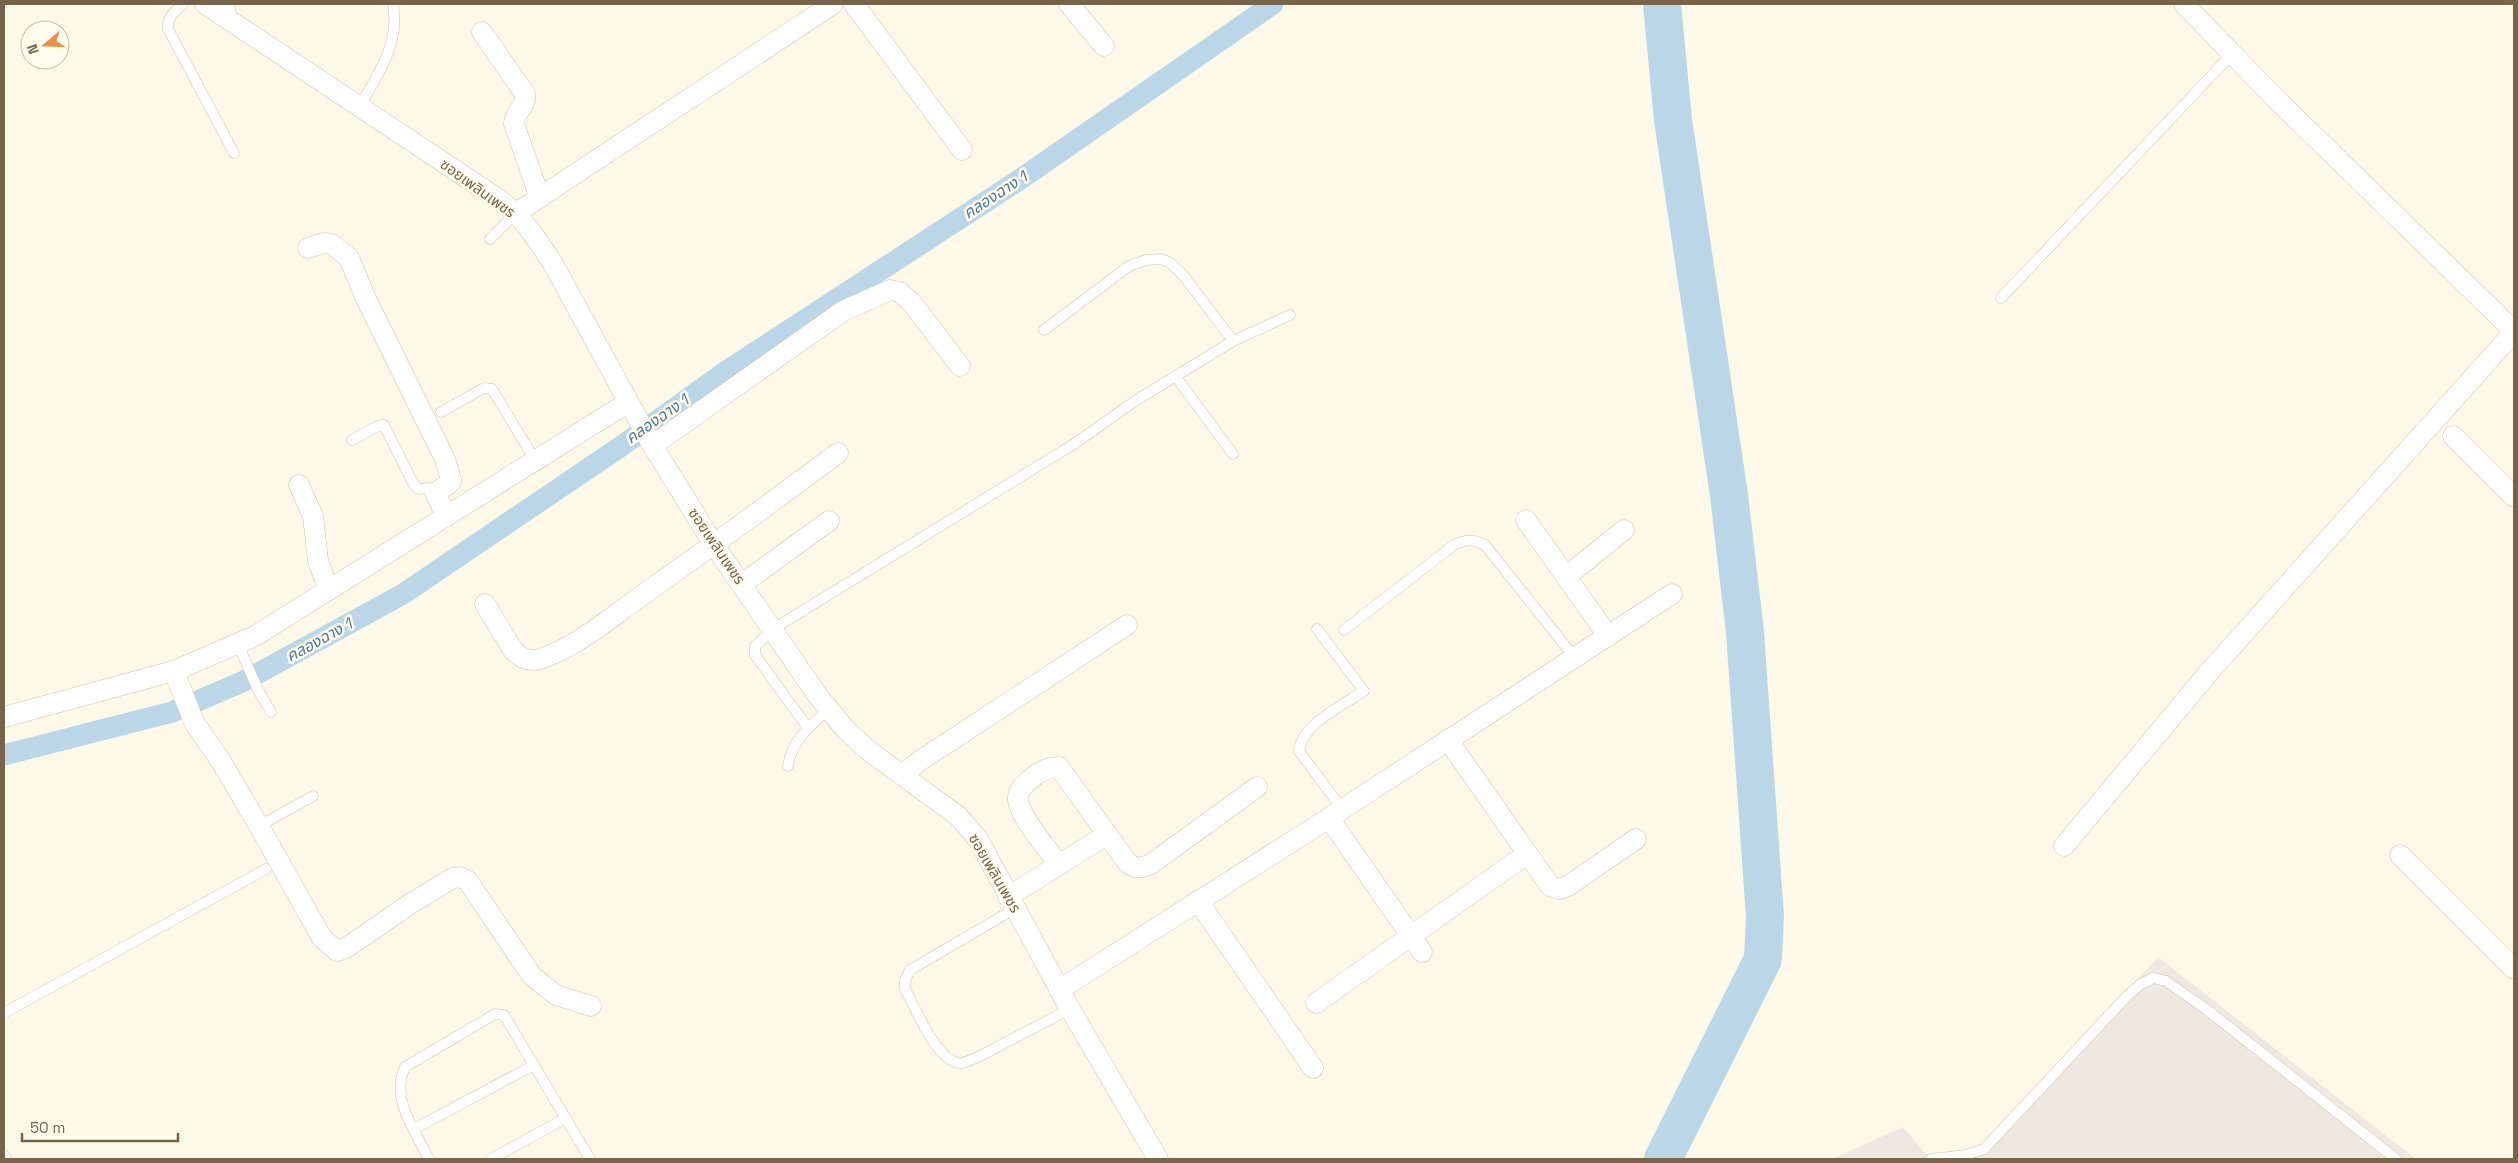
<svg xmlns="http://www.w3.org/2000/svg" width="2518" height="1163" font-family="'Space Grotesk','Noto Sans Thai',sans-serif">
<style>
.industrial{fill:#ede9e1}
.lines{fill:none;stroke-linecap:round;stroke-linejoin:round}
.canal{stroke:#bbd7e7;stroke-width:21}
.river{stroke:#bbd7e7;stroke-width:38}
.service-casing{stroke:#cfc3ad;stroke-width:11}
.minor-casing{stroke:#cfc3ad;stroke-width:21}
.service{stroke:#fff;stroke-width:10}
.minor{stroke:#fff;stroke-width:20}
.labels{text-anchor:middle;dominant-baseline:central;stroke-width:5;stroke-linejoin:round;paint-order:stroke}
.street-label{font-size:15px;fill:#77644b;stroke:#fffcee}
.water-label{font-size:16px;font-style:italic;fill:#4a7a99;stroke:#fffcee}
</style>
<rect width="100%" height="100%" fill="#fdf9e8"/>
<path class="industrial" d="M2158,957l258,202h-584l71,-32 23,27 56,-4z"/>
<g class="lines">
<path class="canal" d="M4,755l168,-43 70,-30 161,-88 220,-149 102,-73 297,-194 251,-174"/>
<path class="river" d="M1662,4l11,116 56,375 16,137 20,285 -2,42 -100,200"/>
<g class="service-casing">
<g id="service">
<path d="M183,4c-9,8 -16,13 -15,25l66,124"/>
<path d="M229,4l3,17"/>
<path d="M360,106c19,-34 40,-62 33,-102"/>
<path d="M490,239l26,-26"/>
<path d="M2001,298l231,-244"/>
<path d="M1044,330l85,-64 17,-6 14,-1 9,3 14,13 50,66"/>
<path d="M1176,377l57,77"/>
<path d="M441,412l43,-24 8,1 43,71"/>
<path d="M352,440l26,-14 6,-1 30,60 5,4 10,-1 6,5"/>
<path d="M1317,629l47,62c-21,14 -63,34 -65,60l43,58"/>
<path d="M1344,630l110,-85c13,-6 19,-6 31,0l90,113"/>
<path d="M238,644l20,46 13,22"/>
<path d="M808,728l-53,-73v-9l18,-17 301,-185 61,-43 98,-60 57,-26"/>
<path d="M788,766c4,-27 22,-40 41,-57"/>
<path d="M259,826l54,-30"/>
<path d="M1016,908l-106,62 -5,10v9c10,18 32,74 56,74 4,0 11,-4 15,-5l94,-49"/>
<path d="M4,1013l262,-144"/>
<path d="M414,1129l120,-64"/>
<path d="M4,1155l2,4"/>
<path d="M429,1159c-14,-28 -39,-61 -24,-92l90,-53 9,1 86,144"/>
<path d="M491,1159l75,-41"/>
<path d="M1931,1159l35,-4 18,-6 143,-153 14,-12 12,-6 13,3 40,28 190,150"/>
</g>
</g>
<g class="minor-casing">
<g id="minor">
<path d="M205,4l292,194 19,15 17,21 19,28 99,181 63,102 104,151 28,34 23,21 89,65 20,23 92,170 88,150"/>
<path d="M854,4l108,146"/>
<path d="M1069,4l35,42"/>
<path d="M2184,4l90,93 240,234"/>
<path d="M482,32l43,62c3,12 -11,17 -11,30l26,74"/>
<path d="M516,213l317,-209"/>
<path d="M308,248l16,-5 8,1 17,14 17,41 79,160 6,21 -1,3 -15,10 12,23"/>
<path d="M2453,436l61,61"/>
<path d="M653,445l190,-134 47,-21 10,2 12,11 48,63"/>
<path d="M299,485l14,31 5,45 11,29"/>
<path d="M1526,520l82,116"/>
<path d="M1567,576l57,-46"/>
<path d="M742,584l87,-63"/>
<path d="M485,604l28,46c7,8 16,12 27,9 33,-10 69,-40 97,-60 68,-48 135,-97 201,-146"/>
<path d="M174,671l20,51 28,41 37,63 63,112 15,13 9,-3 64,-44 43,-26 7,-1 8,4 64,95 24,19 35,11"/>
<path d="M4,717l170,-46 81,-35 372,-233"/>
<path d="M1448,740l102,146 9,3 9,-3 68,-47"/>
<path d="M902,775l19,-15 206,-135"/>
<path d="M1329,818l93,134"/>
<path d="M2064,846l146,-175 304,-339"/>
<path d="M2400,855l114,114"/>
<path d="M1059,865c-11,-16 -39,-47 -41,-65 -1,-10 7,-16 14,-22 8,-7 16,-11 27,-11l68,95c8,8 14,6 24,2l106,-77"/>
<path d="M1008,897l98,-62"/>
<path d="M1198,901l115,167"/>
<path d="M1059,990l270,-172 343,-224"/>
<path d="M1316,1003l211,-149"/>
</g>
</g>
<use href="#service" class="service"/>
<use href="#minor" class="minor"/>
</g>
<g class="labels">
<g class="street-label">
<text transform="translate(478 188) rotate(36)">ซอยเพลินเพชร</text>
<text transform="translate(717 546) rotate(56)">ซอยเพลินเพชร</text>
<text transform="translate(995 873) rotate(60)">ซอยเพลินเพชร</text>
</g>
<g class="water-label">
<text transform="translate(995 195) rotate(-33)">คลองฉาง 1</text>
<text transform="translate(657 419) rotate(-35)">คลองฉาง 1</text>
<text transform="translate(319 640) rotate(-29)">คลองฉาง 1</text>
</g>
</g>
<rect width="2518" height="1163" fill="none" stroke="#77644b" stroke-width="10"/>
<g transform="translate(45 45) rotate(251)"><circle r="24" fill="#fffcee" stroke="#c9bfad"/>
<path d="M0-4L9 19L0 12L-9 19Z" fill="#e6914d"/>
<text y="-8" font-size="14" font-weight="bold" text-anchor="middle" fill="#77644b">N</text>
</g>
<path d="M22 1133v8h156v-8" fill="none" stroke="#77644b" stroke-width="2.5"/>
<text x="30" y="1133" font-size="15" fill="#77644b" stroke="#fffcee" stroke-width="4" paint-order="stroke">50 m</text>
</svg>
